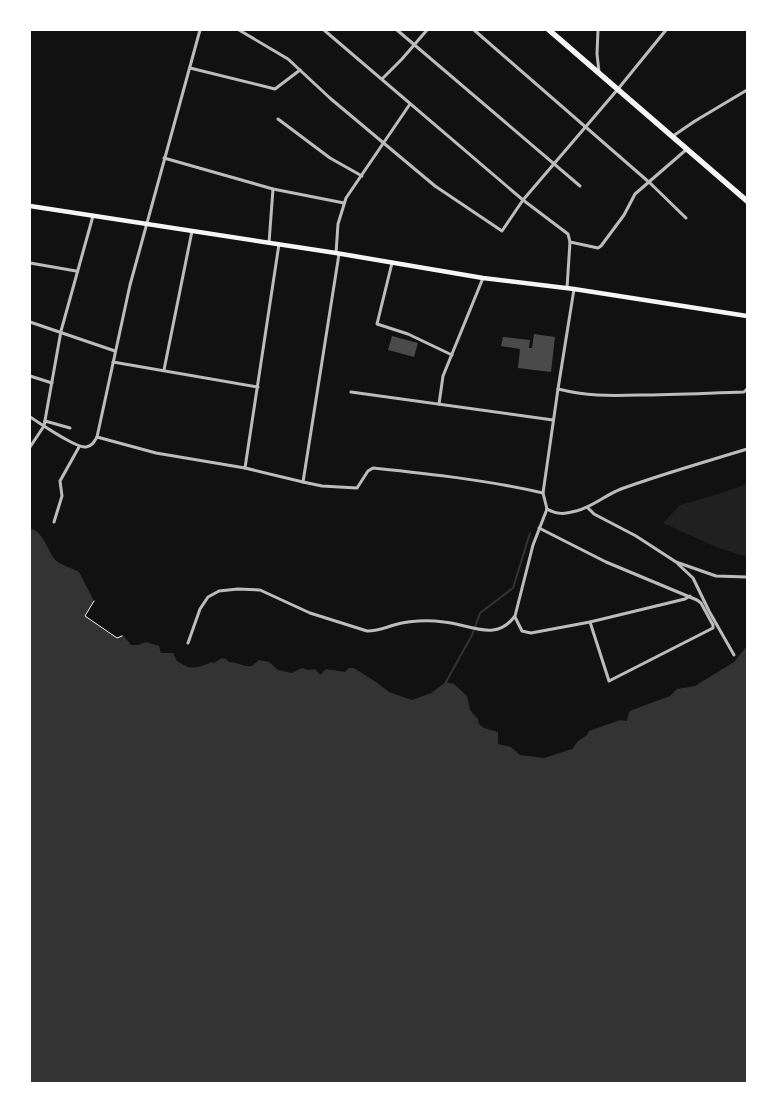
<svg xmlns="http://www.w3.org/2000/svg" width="777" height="1113" font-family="'Roboto Condensed',sans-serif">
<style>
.green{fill:#202020}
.water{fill:#333}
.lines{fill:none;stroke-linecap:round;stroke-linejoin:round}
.stream{stroke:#333;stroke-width:2}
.building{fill:#4a4a4a}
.path{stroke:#f5f5f5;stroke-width:1}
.minor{stroke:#bcbcbc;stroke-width:3}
.secondary{stroke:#f5f5f5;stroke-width:4.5}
.trunk{stroke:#f5f5f5;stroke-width:5.5}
</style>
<rect width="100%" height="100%" fill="#111"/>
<path class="green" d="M747,484v73l-31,-10 -53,-24 17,-18 32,-9z"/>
<path class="water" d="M31,529c14,3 18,28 27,33 7,5 15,6 21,10l15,29 -9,15 32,22 6,-3 8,10h7l8,-3 13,4 2,7h12l4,8c4,2 6,4 11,6 6,2 18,-2 23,-5l3,1 8,-5 4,1 3,3c8,0 14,5 23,4l7,-6 10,2 9,8 14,3 10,-5 7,2 6,-1 5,6 6,-6 19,3 4,-4h5l22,14 13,10 23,8 19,-7 15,-11 8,2 13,12 3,14 8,9 1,5 5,4 14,4v12l13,3 9,8 24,3 28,-9 6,-8 9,-6 2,-4 31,-11 7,1 2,-9 3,-2 38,-14 7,-7 18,-3 39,-24 13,-16v437h-717z"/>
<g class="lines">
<path class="stream" d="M446,682l26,-47 8,-22 33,-25 17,-55"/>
</g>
<g class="building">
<path d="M534,334l21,3 -4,35 -33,-4 2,-19 -19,-3 2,-9 27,3 -1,8h3z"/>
<path d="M392,336l26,7 -4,14 -26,-7z"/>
</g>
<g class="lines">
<path class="path" d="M94,601l-9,15 32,22 5,-2"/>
<g class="minor">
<path d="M239,30l49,29 43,40 104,87 67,45 21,-31 95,-111 48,-59"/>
<path d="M324,30l199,170 45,34 2,8 -3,46"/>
<path d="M397,30l183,156"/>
<path d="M474,30l176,153 36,35"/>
<path d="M598,30l-1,24 2,18"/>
<path d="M190,68l85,21 25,-19"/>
<path d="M382,79l20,-20 25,-29"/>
<path d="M278,119l52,39 32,18"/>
<path d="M673,136l22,-15 52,-31"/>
<path d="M164,158l109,31 71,14"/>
<path d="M570,242l28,6 3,-2 23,-31 11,-21 52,-45"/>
<path d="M269,243l4,-54"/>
<path d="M336,253l2,-29 8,-26 64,-94"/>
<path d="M30,263l46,8"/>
<path d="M392,263l-15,61 31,10 44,21"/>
<path d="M30,322l85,29"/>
<path d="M113,362l145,25"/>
<path d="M164,370l28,-139"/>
<path d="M30,376l22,7"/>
<path d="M558,389c29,7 50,7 81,6 35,0 70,-2 105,-3l3,-3"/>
<path d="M351,392l202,28"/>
<path d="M439,404l4,-28 40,-98"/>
<path d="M30,417c10,6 47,32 56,30 6,-1 8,-5 11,-10l33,-152 70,-255"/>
<path d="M45,421l25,7"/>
<path d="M97,437l59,16 89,15 58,14 19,4 35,2 11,-17 5,-3c57,6 114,12 170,25"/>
<path d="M30,447l14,-21 17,-95 32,-115"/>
<path d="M245,468l34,-224"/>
<path d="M303,482l36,-228"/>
<path d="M588,508l6,6 42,22 40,26 40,14 31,1"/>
<path d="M547,509l-4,-16 15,-104 16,-100"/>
<path d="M547,509c10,6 18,5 29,2 17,-4 29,-16 45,-22 41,-15 84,-27 126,-40"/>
<path d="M54,522l8,-26 -2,-15 19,-34"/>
<path d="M539,528l67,34 91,38 4,3 12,22v3l-104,53 -19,-59"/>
<path d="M678,564l15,14 16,33 25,44"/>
<path d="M515,617l7,14 9,2 59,-11 95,-23 5,-3"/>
<path d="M188,643l12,-34 8,-12 11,-6 19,-2 22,1 50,23 57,18c11,0 17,-3 27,-6 15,-4 34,-5 50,-3 16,1 33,10 49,8 10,-1 16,-6 22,-14l18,-71 14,-36"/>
</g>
<path class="secondary" d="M30,206l306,47 147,25 91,11 173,27"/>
<path class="trunk" d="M549,30l198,171"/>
</g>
<rect width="777" height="1113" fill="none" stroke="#ffffff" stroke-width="62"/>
</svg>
